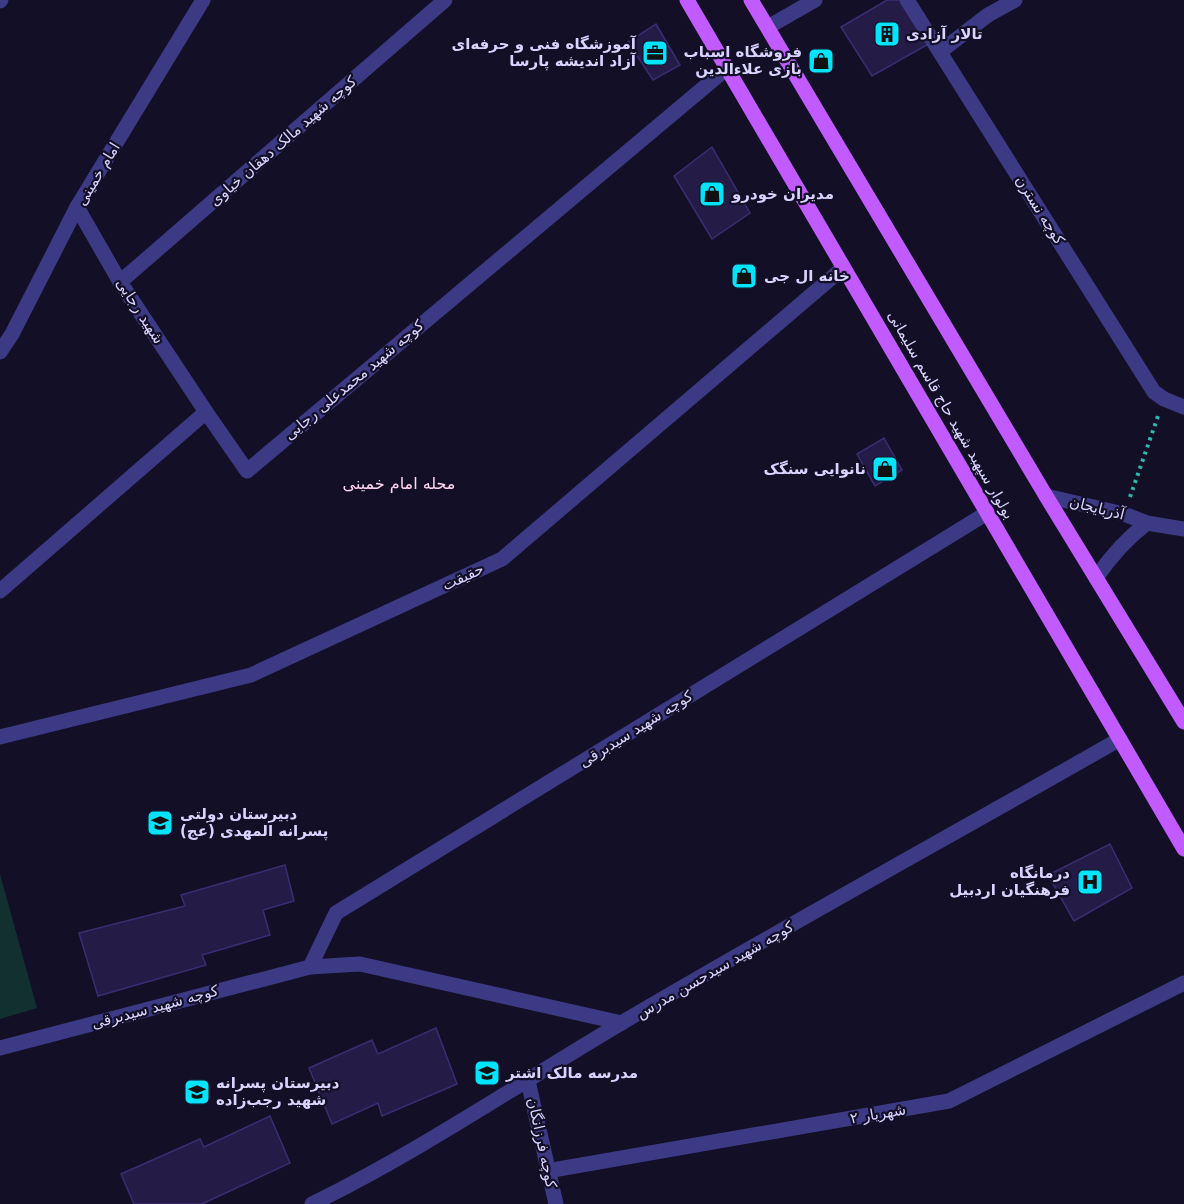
<svg xmlns="http://www.w3.org/2000/svg" width="1184" height="1204" font-family="'DejaVu Sans',Cairo,sans-serif">
<style>
.green{fill:#12302f}
.building{fill:#241b47;stroke:#3b2d73;stroke-width:1.5}
.lines{fill:none;stroke-linecap:round;stroke-linejoin:round}
.path{stroke:#2fb8b0;stroke-width:4;stroke-dasharray:3 4.5;stroke-linecap:butt}
.minor{stroke:#3d3a85;stroke-width:15}
.tertiary{stroke:#3d3a85;stroke-width:15}
.primary{stroke:#c25bff;stroke-width:15}
.labels{text-anchor:middle;dominant-baseline:central;stroke-width:4.5;stroke-linejoin:round;paint-order:stroke}
.poi-label{font-size:15px;font-weight:bold;fill:#d9d4ff;stroke:#130f26;text-anchor:start}
.street-label{font-size:15px;fill:#d9d4ff;stroke:#130f26}
.neighbourhood-label{font-size:16px;fill:#ffd6f0;stroke:#130f26}
</style>
<rect width="100%" height="100%" fill="#130f26"/>
<path class="green" d="M0,874l37,134 -37,11z"/>
<g class="building">
<path d="M887,0h19l26,42 -60,34 -31,-49z"/>
<path d="M656,24l24,41 -27,15 -25,-38z"/>
<path d="M712,147l38,66 -38,26 -38,-63z"/>
<path d="M884,438l18,32 -27,16 -18,-32z"/>
<path d="M1110,844l22,44 -58,33 -26,-46z"/>
<path d="M285,865l9,36 -31,9 7,25 -68,20 4,10 -108,31 -19,-63 106,-27 -4,-11z"/>
<path d="M436,1028l21,56 -75,32 -4,-13 -46,21 -23,-56 63,-28 6,14z"/>
<path d="M270,1116l20,47 -88,41h-68l-13,-30 79,-35 4,8z"/>
</g>
<g class="lines">
<path class="path" d="M1130,497l28,-81"/>
<g class="minor">
<path d="M907,0l247,392 10,7 20,8"/>
<path d="M0,1l1,-1"/>
<path d="M768,27l47,-27"/>
<path d="M941,51l47,-36 27,-15"/>
<path d="M77,207l43,75 86,130"/>
<path d="M120,282l325,-282"/>
<path d="M0,352l12,-18 65,-127 126,-207"/>
<path d="M0,591l206,-179 41,59 479,-402"/>
<path d="M0,737l251,-62 251,-116 341,-291"/>
<path d="M310,967l26,-54 651,-400"/>
<path d="M0,1048l310,-81 50,-3 262,59"/>
<path d="M528,1081l28,123"/>
<path d="M547,1171l402,-70 235,-118"/>
<path d="M312,1204c108,-53 208,-121 311,-182 164,-97 331,-188 497,-283"/>
</g>
<g class="tertiary">
<path d="M1046,496l78,18 23,9 37,6"/>
<path d="M1096,578c15,-22 30,-39 51,-55"/>
</g>
<g class="primary">
<path d="M687,0l497,849"/>
<path d="M751,0l295,496 138,226"/>
</g>
</g>
<defs>
<g id="building-square" transform="scale(1.35)"><rect x="-9" y="-9" width="18" height="18" rx="4" fill="#00e5ff" stroke="#130f26"/><path d="M-4-6H4V6H1V3H-1V6H-4ZM-2.5-4.3h1.7v1.8h-1.7ZM.8-4.3h1.7v1.8H.8ZM-2.5-1h1.7V.8h-1.7ZM.8-1h1.7V.8H.8Z" fill="#111"/></g>
<g id="office-square" transform="scale(1.35)"><rect x="-9" y="-9" width="18" height="18" rx="4" fill="#00e5ff" stroke="#130f26"/><path d="M-6-3h4V-5.5h4V-3h4V5H-6ZM-1-4.5V-3h2v-1.5ZM-6 0V1H6V0Z" fill="#111"/></g>
<g id="shop-square" transform="scale(1.35)"><rect x="-9" y="-9" width="18" height="18" rx="4" fill="#00e5ff" stroke="#130f26"/><path d="M-5-2.5h2.3a2.7 3.5 0 0 1 5.4 0H5L5.5 6h-11ZM-1.5-2.5h3a1.5 2.3 0 0 0-3 0Z" fill="#111"/></g>
<g id="school-square" transform="scale(1.35)"><rect x="-9" y="-9" width="18" height="18" rx="4" fill="#00e5ff" stroke="#130f26"/><path d="M0-5L7-2L0 1L-7-2ZM-4 1L0 2.5L4 1V4Q0 6-4 4Z" fill="#111"/></g>
<g id="hospital-square" transform="scale(1.35)"><rect x="-9" y="-9" width="18" height="18" rx="4" fill="#00e5ff" stroke="#130f26"/><path d="M-5-5h3v3.5h4V-5h3V5h-3V1.5h-4V5h-3Z" fill="#111"/></g>
</defs>
<g fill-rule="evenodd">
<use href="#building-square" x="887" y="34"/>
<use href="#office-square" x="655" y="53"/>
<use href="#shop-square" x="821" y="61"/>
<use href="#shop-square" x="712" y="194"/>
<use href="#shop-square" x="744" y="276"/>
<use href="#shop-square" x="885" y="469"/>
<use href="#school-square" x="160" y="823"/>
<use href="#hospital-square" x="1090" y="882"/>
<use href="#school-square" x="487" y="1073"/>
<use href="#school-square" x="197" y="1092"/>
</g>
<g class="labels">
<g class="poi-label">
<text x="906" y="34">تالار آزادی</text>
<text x="636" y="44" text-anchor="end">آموزشگاه فنی و حرفه‌ای<tspan x="636" dy="17">آزاد اندیشه پارسا</tspan></text>
<text x="802" y="52" text-anchor="end">فروشگاه اسباب<tspan x="802" dy="17">بازی علاءالدین</tspan></text>
<text x="732" y="194">مدیران خودرو</text>
<text x="764" y="276">خانه ال جی</text>
<text x="866" y="469" text-anchor="end">نانوایی سنگک</text>
<text x="180" y="814">دبیرستان دولتی<tspan x="180" dy="17">پسرانه المهدی (عج)</tspan></text>
<text x="1070" y="873" text-anchor="end">درمانگاه<tspan x="1070" dy="17">فرهنگیان اردبیل</tspan></text>
<text x="506" y="1073">مدرسه مالک اشتر</text>
<text x="216" y="1083">دبیرستان پسرانه<tspan x="216" dy="17">شهید رجب‌زاده</tspan></text>
</g>
<g class="street-label">
<text transform="translate(283 141) rotate(-41)">کوچه شهید مالک دهقان‌ خیاوی</text>
<text transform="translate(98 174) rotate(-59)">امام خمینی</text>
<text transform="translate(1040 210) rotate(58)">کوچه نسترن</text>
<text transform="translate(140 311) rotate(57)">شهید رجایی</text>
<text transform="translate(354 380) rotate(-40)">کوچه شهید محمدعلی رجایی</text>
<text transform="translate(951 415) rotate(60)">بولوار سپهبد شهید حاج قاسم سلیمانی</text>
<text transform="translate(1097 508) rotate(14)">آذربایجان</text>
<text transform="translate(463 577) rotate(-25)">حقیقت</text>
<text transform="translate(636 729) rotate(-32)">کوچه شهید سیدبرقی</text>
<text transform="translate(715 970) rotate(-30)">کوچه شهید سیدحسن مدرس</text>
<text transform="translate(155 1007) rotate(-15)">کوچه شهید سیدبرقی</text>
<text transform="translate(878 1114) rotate(-10)">شهریار ۲</text>
<text transform="translate(542 1143) rotate(78)">کوچه فرزانگان</text>
</g>
<g class="neighbourhood-label">
<text x="399" y="483">محله امام خمینی</text>
</g>
</g>
</svg>
